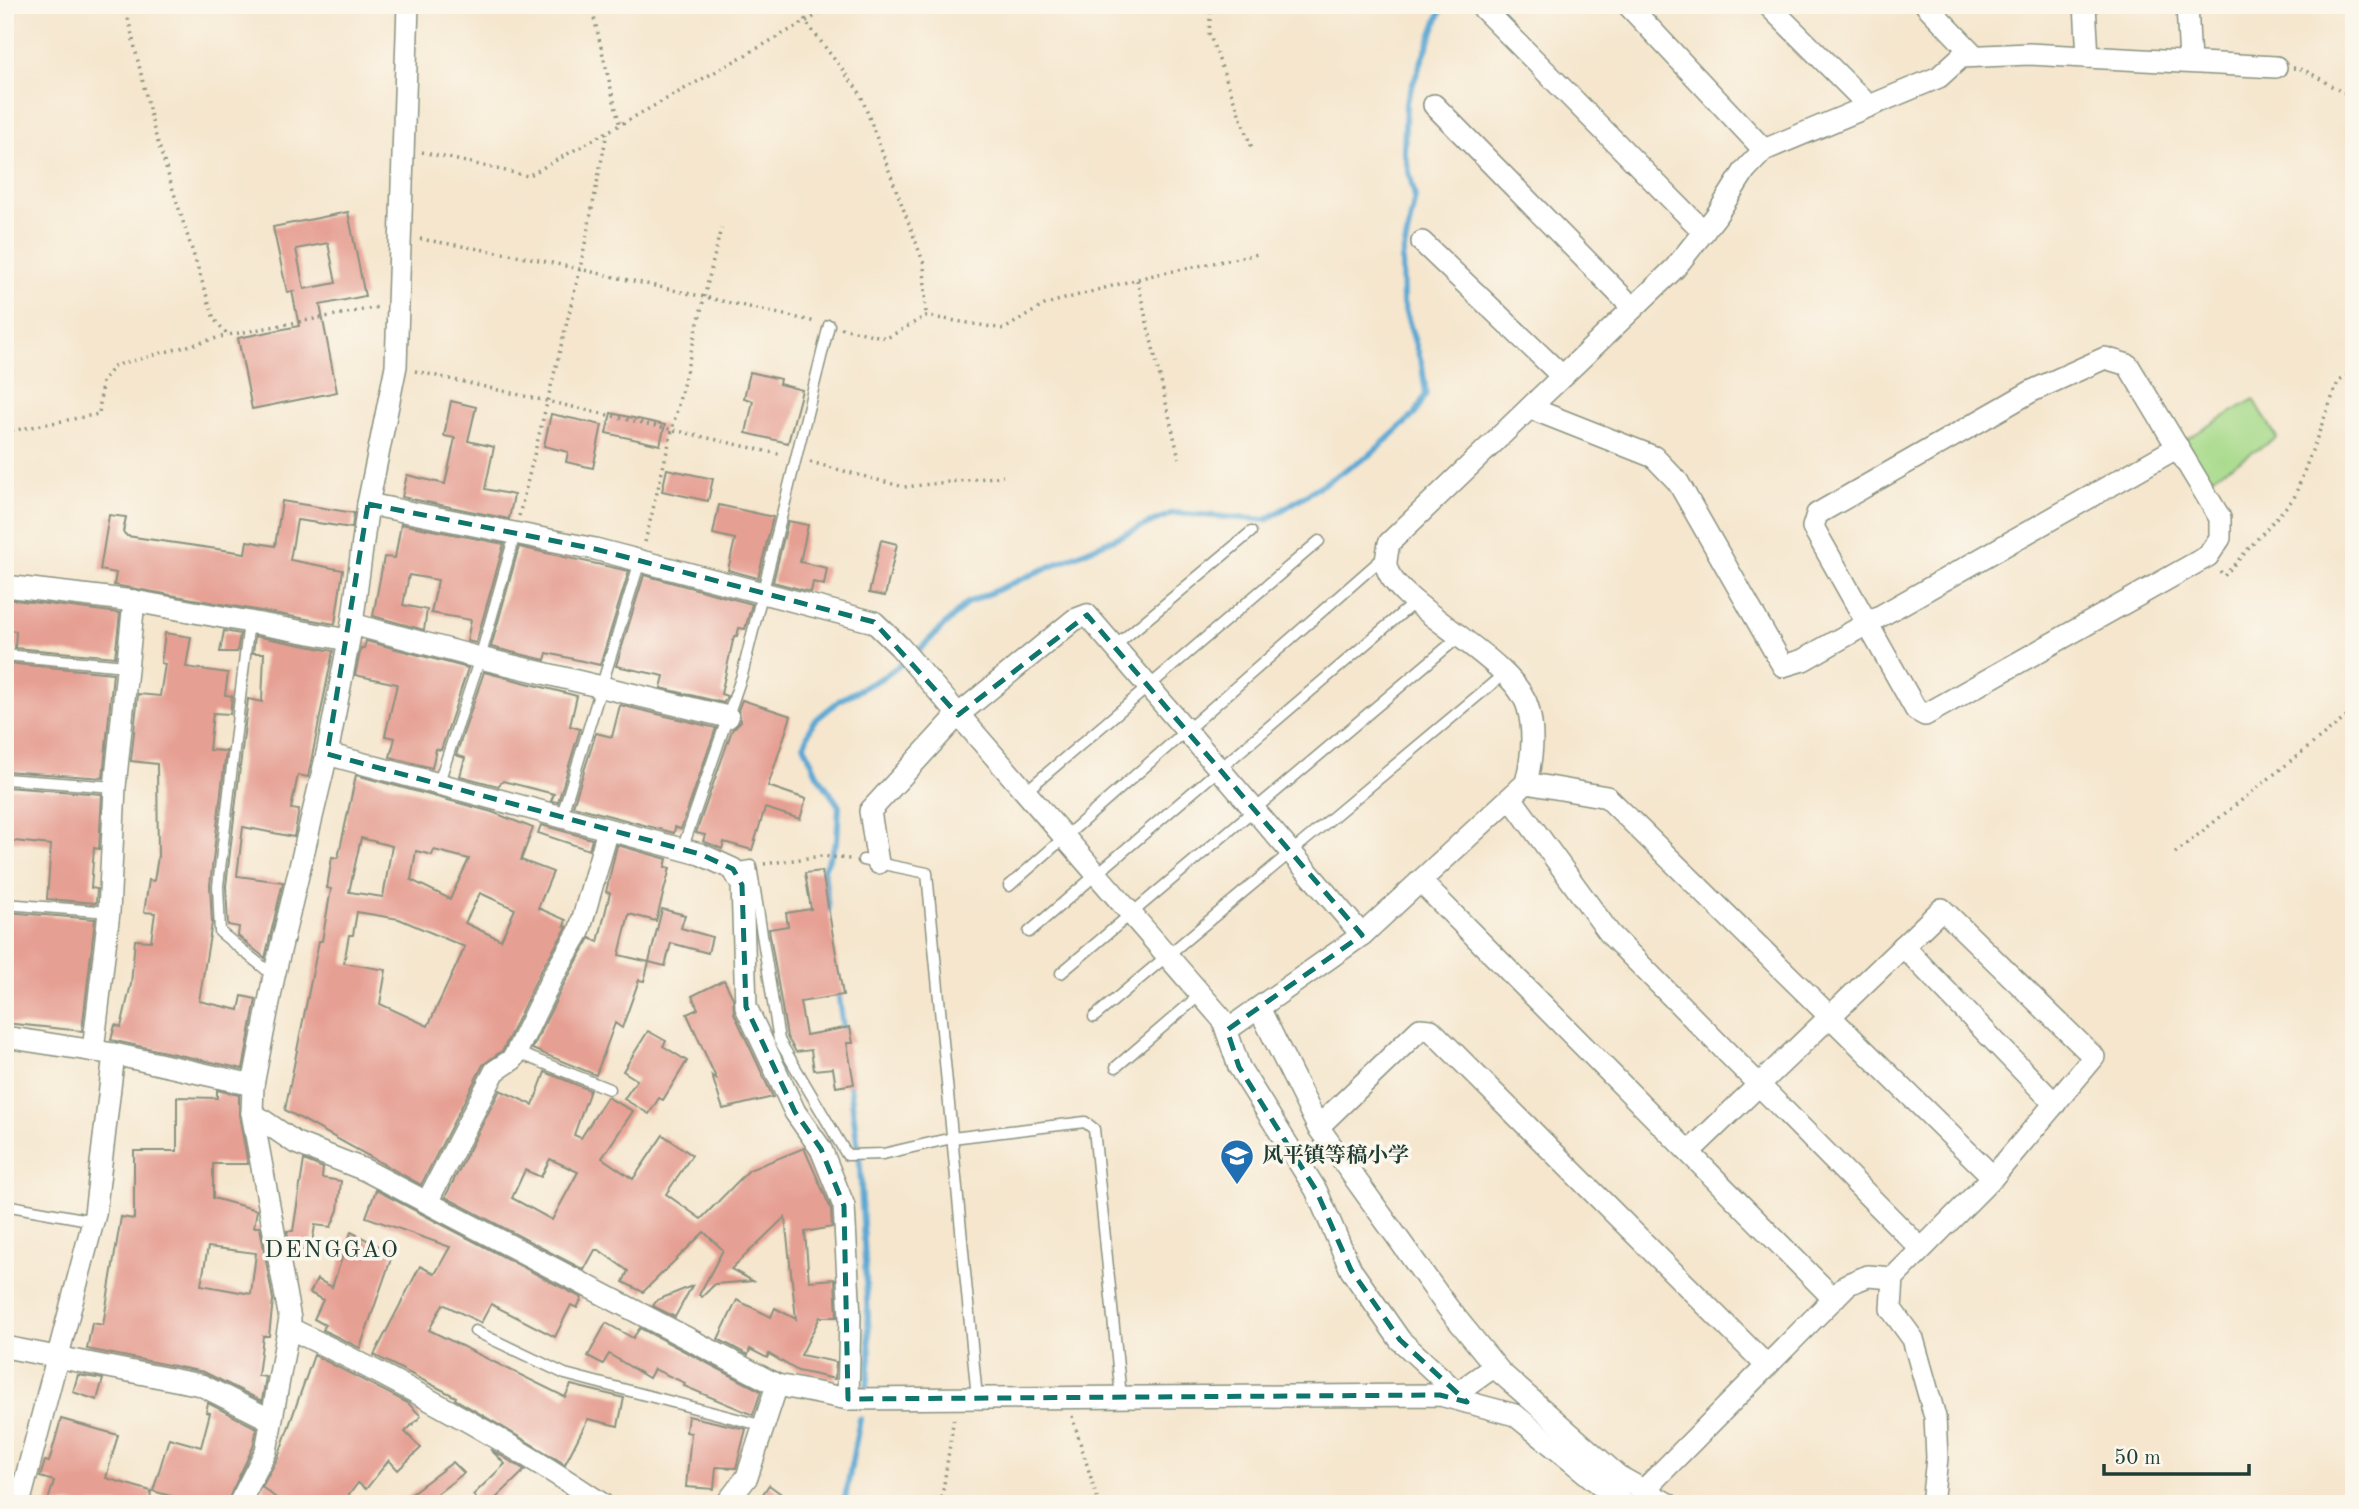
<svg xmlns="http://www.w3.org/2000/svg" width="2359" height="1509" font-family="'Old Standard TT','Noto Serif SC',serif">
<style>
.green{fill:#a5d988;stroke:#628b5e;stroke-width:2}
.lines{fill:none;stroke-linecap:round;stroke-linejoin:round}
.stream{stroke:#5aa7d3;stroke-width:6}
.building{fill:#e69f93;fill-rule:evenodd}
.lane-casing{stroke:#8a9280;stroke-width:13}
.street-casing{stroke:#8a9280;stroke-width:24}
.path{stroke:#8a9280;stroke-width:3.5;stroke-dasharray:2 5;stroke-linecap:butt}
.lane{stroke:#fff;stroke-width:10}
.street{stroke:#fff;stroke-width:21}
.marked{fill:none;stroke:#0f766e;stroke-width:5;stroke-dasharray:14 9;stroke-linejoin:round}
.labels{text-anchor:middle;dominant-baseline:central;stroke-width:7;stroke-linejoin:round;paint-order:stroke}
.poi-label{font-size:21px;font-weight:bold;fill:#1f3d34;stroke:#fbf7ec;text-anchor:start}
.quarter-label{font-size:24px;letter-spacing:2px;fill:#1f3d34;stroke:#fbf7ec}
</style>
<rect width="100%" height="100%" fill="#fbf7ec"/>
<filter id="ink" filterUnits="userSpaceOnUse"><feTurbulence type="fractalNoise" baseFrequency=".0143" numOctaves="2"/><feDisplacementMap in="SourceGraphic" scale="14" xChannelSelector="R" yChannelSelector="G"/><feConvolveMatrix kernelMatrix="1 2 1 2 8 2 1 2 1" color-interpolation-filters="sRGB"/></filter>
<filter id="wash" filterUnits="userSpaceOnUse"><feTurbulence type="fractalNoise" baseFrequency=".00686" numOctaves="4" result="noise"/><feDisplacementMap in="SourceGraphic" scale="28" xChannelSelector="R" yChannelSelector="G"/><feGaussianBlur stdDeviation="1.57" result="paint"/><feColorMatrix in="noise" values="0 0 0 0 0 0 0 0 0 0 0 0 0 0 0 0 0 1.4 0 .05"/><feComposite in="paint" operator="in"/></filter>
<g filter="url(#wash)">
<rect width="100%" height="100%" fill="#f5e6cd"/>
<path class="green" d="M2254,399l23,39 -70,42 -24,-39z"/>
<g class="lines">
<g class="stream">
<path d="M828,910l-4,-41 13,-28 2,-35 -22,-32 -13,-29 9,-23 27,-22 45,-24 31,-23 51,-50 206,-90 93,7 105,-66 44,-40 11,-20 -4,-29 -19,-62 -1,-43 13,-63 -11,-46 2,-49 37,-97"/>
<path d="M838,990l6,45"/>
<path d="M849,1077l11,89 10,192 -3,28"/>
<path d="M844,1504l16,-85"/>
</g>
</g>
<g id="blocks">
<g class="building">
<path d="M348,212l17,84 -45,9 17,87 -85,17 -14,-71 61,-12 -7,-35h3l-8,1 -14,-65zM328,243l8,40 -32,6 -8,-40z"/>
<path d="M750,372l30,7 -1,5 23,6 -14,53 -42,-10 7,-32 -9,-3z"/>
<path d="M451,401l25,6 -8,34 26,6 -9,42 29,6 -5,24 -107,-22 5,-22 38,9 10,-46 -11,-2z"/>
<path d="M611,413l54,12 -5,20 -54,-12z"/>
<path d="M551,414l51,11 -9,43 -27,-6 2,-10 -24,-6z"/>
<path d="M667,469l46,10 -5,22 -46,-10z"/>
<path d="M282,501l72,12 -2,15 -55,-8 -7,40 53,10 -8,54 -221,-39 2,-12 -16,-3 9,-55 17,2 -3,15 4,4 118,17 2,-12 28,5z"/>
<path d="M719,505l54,12 -15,61 -30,-8 7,-31 -22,-5z"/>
<path d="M788,521l20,4 -8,37 27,6 -3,17 -11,-3 -2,10 -38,-10z"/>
<path d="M401,524l103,20 -28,99 -9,-2 4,-21 -40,-7 7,-33 -29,-5 -6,30 24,5 -3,20 -51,-14 11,-59 11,1z"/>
<path d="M881,540l16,4 -12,52 -16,-3z"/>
<path d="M519,547l110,24 -29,94 -53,-12 -2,7 -54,-13z"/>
<path d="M644,575l108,29 -7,25 -6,-1 -2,8h-3l-13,58 6,2 -3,7 -63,-15 3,-12 -48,-10z"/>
<path d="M7,599l113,14 -5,44 -100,-9 1,-17 -11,-1z"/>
<path d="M224,631l16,3 -3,18h-17z"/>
<path d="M165,633l26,4 -5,30 42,6 -3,22 7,1 -2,18 -17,-1 -4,37 17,1 -16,134 2,38 -13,78 40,9 3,-14 14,3 -13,70 -132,-29 4,-15 6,2 10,-43 4,-44 16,1 4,-28 -11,-1 5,-32 5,1 4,-24 -1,-93 -26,-3 7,-67 22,2 5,-32 -4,-1z"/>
<path d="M255,636l78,15 -25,126 -10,-2 -7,34 8,1 -5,27 -51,-10 -6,49 46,6 -18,76 -27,-22 1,-9 -11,-2 -2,-39 22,-187 14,3 2,-49h-11z"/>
<path d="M366,641l102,27 -27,82 -5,-1 -4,19 -42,-11 5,-19 -10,-2 12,-52 -42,-9 6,-27h3z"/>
<path d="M5,663l108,10 -10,105 -98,-7z"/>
<path d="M484,672l93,24 -7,30 10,3 -22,73 -7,-1 3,-7 -51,-13 -5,5 -38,-10 5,-18 -9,-3z"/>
<path d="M742,700l49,16 -23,70 38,13 -6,20 -35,-11 -13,42 -28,-8 -2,7 -19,-8 2,-6 -9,-2 36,-103 9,-9 -3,-11z"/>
<path d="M620,705l96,23 -35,101 -6,-2 -1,6 -101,-27 23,-73 16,4z"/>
<path d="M356,775l136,37 41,16 -12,32 32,12 -15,36 28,12 -2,6 3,1 -27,45 -37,78 -20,15 -62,120 -136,-75 34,-169h3l9,-52 -4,-1 5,-31 6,1zM361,838l31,8 -9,51 -34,-5zM434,850l35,9 -19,40 -39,-19 5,-29 16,4zM480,893l35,16 -14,31 -36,-17zM357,912l42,7 66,28 -37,79 -48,-22 6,-34 -42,-7 5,-28h4z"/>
<path d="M5,787l97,7 -3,55 -5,-1 -3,40 6,1 -1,14 -49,-4 4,-54 -46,-5z"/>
<path d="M541,825l51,14 -3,11 -51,-17z"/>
<path d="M617,845l50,14 -2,8 5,1 -14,53 -27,-7 -10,41 30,7 -5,19 -5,-1 -17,48 -7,-5 -19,52 -64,-26 32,-65 26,-46 8,4 12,-49 -4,-1z"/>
<path d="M822,871l21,124 -43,7 6,33 44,-8 3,16h-6l7,41 -18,3 -3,-19 -19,2 -3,-20 -15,2 -9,-15 -18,-108 19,-3 -2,-13 25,-4 -6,-36z"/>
<path d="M662,909l23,6 -4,13 31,9 -4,16 -37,-10 -6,23 -16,-4z"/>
<path d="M5,912l90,7 -13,112 -77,-8z"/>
<path d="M724,980l9,18 1,15 39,84 -50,12 -11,-33 5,4 -30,-66 11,-5 -6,-13z"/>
<path d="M648,1031l18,10 -3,5 24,15 -24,39 -4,-2 -10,16 -25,-15 13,-19 -14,-9z"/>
<path d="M545,1072l45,18 -16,45 7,3 26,-41 26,14 -31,47 31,21 30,-44 29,20 -26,39 35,25 48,-49 55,-22 27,61 1,18 -27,5 4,49 26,-2 2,38h-17l-19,38 35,7 -1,17 -37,-8 -29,-17 -2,4 -17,-9 -2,6 -30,-16 19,-39 34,17 4,-9 21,11 -11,-102 -54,52 22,12 -38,3 -13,13 -3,-2 24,-45 -19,-18 -61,60 -20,-10 5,-11 -29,-21h-4l-11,20 -139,-73 55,-107 33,15zM550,1159l28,13 -26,48 -40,-22 13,-28 16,7z"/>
<path d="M217,1090l22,5v20l9,49h-35v34l44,12 -3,17h6l13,73 -4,36h-6l-5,40 8,1 -4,24 -58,-29 -117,-23 5,-26 11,2 18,-108 13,2v-68h43v-54l40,1zM208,1247l48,6 -5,41 -50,-9z"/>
<path d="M304,1160l19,8 -1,10 19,3 -3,29 -7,17 -16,-2 -4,26 -21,-3 -3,-17h6z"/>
<path d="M376,1190l206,108 -5,10 -6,-3 -16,32 -64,-33 -10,19 -38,-19 -14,26 136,67 6,-12 53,13 -6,28 -30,-7 -23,45 -110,-65 1,-2 -82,-42 46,-89 15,8 15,-27 -84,-30z"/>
<path d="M351,1232l42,21 -33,95 -37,-18 2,-5 -11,-6 9,-19 -13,-7 7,-14 15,8z"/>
<path d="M692,1286l-17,31 -22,-11 4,-6z"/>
<path d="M606,1323l27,15 7,-10 121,63 -8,24 -69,-29 1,-3 -31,-14 -5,9 -40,-24 -6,10 -15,-8z"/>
<path d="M314,1355l94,48 13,13 -16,16 16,16 -23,22 -9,-10 -23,29 -8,-6 -16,21h-58l-22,-17 16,-30z"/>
<path d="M78,1375l25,4 -6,21 -24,-8z"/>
<path d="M208,1403l49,25 -4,19 -27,57h-28l-45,-13 16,-53 32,9 9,-34 -4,-1z"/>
<path d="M688,1416l58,13 -10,39 -20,-1 -2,22 -28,-2 5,-54 -5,-1z"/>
<path d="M61,1419l57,16 -12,43 45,13 -1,13h-103l7,-23 -14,-4 5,-16 4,1z"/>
<path d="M490,1449l35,21 -35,34h-9l-8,-9 32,-31z"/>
<path d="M453,1462l11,11 -40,31h-27z"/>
<path d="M769,1485l26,19h-39z"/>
</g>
</g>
</g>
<g filter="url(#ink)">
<use href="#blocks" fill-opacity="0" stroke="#8a9280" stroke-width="2"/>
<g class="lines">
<g class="lane-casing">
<g id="lane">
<path d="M249,621l-31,265 2,46 54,44"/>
<path d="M1115,646l136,-114"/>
<path d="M5,655l121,11"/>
<path d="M5,779l110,8"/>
<path d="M438,785l42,-127 35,-124"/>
<path d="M1025,792l294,-251"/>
<path d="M561,818l79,-257"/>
<path d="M682,850l60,-175 87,-350"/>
<path d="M863,860l64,13 50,525"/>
<path d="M733,869l18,-3 28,174 68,115 36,-1 69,-16 133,-16 9,7 27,268"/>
<path d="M1009,886l376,-330"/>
<path d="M5,904l104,8"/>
<path d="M1029,932l387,-331"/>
<path d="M1061,973l399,-337"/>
<path d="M1094,1017l411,-344"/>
<path d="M516,1052l93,37"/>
<path d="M1116,1067l85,-73"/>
<path d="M5,1205l89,16"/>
<path d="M475,1331l90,43 199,52"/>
</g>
</g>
<g class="street-casing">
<g id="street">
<path d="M1480,5l224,227"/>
<path d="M1628,5l136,145"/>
<path d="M1768,5l101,101"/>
<path d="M1926,5l49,51"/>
<path d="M2085,5l3,52"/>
<path d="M2187,5l3,57"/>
<path d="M1434,105l199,203"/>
<path d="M1422,242l141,135"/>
<path d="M2105,358l23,7 92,153v20l-12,18 -283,159 -9,-5 -103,-183 4,-13 215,-123z"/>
<path d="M1530,408l124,49 24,25 105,184 20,-6 375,-213"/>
<path d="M368,504l227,45 279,73 25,24 324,374 16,47 77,123 35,80 49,70 67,62"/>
<path d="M5,586l129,15 214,39"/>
<path d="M352,624l128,34 248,59"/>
<path d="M327,754l373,100 33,15 9,16 4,122 49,105 26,37 23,57 6,111 -2,82"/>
<path d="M1526,783l81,14 386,380"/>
<path d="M1511,798l99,136 311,315"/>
<path d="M878,863l-8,-52 88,-96 116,-95 13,-5 275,320"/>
<path d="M1420,881l414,418"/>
<path d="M1903,946l152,158"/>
<path d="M1259,1008l59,119 130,181 53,65 117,103 50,28"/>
<path d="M1227,1030l135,-95 164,-152c6,-24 9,-50 2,-75 -13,-50 -139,-106 -142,-144 0,-6 2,-15 3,-21l286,-275 41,-52 29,-46 19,-20 175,-73 22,-20 68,-3 247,13"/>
<path d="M5,1037l109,17 139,31"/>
<path d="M93,1051l16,-139 6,-125 19,-186"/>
<path d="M252,1113l44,30 69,27 412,215 71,14 592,-4 75,20 109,89"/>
<path d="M1318,1127l102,-98 11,1 336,336"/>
<path d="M1689,1152l253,-243 152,148 -101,120 -100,101 -2,31 22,30 22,78 2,41 -5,46"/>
<path d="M427,1202l68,-131 18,-12 39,-81 27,-46 29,-102"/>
<path d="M289,1328c108,52 214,109 313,176"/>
<path d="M5,1347l196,38 70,35"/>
<path d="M1457,1393l38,-27"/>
<path d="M1643,1491l205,-207 20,-8 25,2"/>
<path d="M19,1504l76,-290 19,-160"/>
<path d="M239,1504l27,-53 24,-132 -38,-206 1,-28 21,-109 53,-222 25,-130 16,-120 28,-138 12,-361"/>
<path d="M726,1504l21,-27 30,-92"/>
</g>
</g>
<g class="path">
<path d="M125,5l29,125 60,189 14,16 151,-28"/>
<path d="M591,5l29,121"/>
<path d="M800,5l6,17 54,71 64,171 2,52"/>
<path d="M1211,5l-2,28 44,118"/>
<path d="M2293,68c23,2 37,23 61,27"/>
<path d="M422,152l106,24 307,-171"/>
<path d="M420,239l101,17 295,66"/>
<path d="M1137,280l42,178"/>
<path d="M841,328l46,10 39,-22 78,13 42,-25 103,-28 109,-22"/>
<path d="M415,371l368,84"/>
<path d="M5,432l94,-18 3,-33 12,-15 114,-31"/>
<path d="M810,462l94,25 99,-11"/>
<path d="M519,516l61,-247 27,-136"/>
<path d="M645,542l76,-314"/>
<path d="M2220,571l4,5 70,-78 44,-116 10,-7 6,2"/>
<path d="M2175,853l179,-142"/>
<path d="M764,864l58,-8 28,3"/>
<path d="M1072,1416l27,88"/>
<path d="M941,1504l13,-87"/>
</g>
<use href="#lane" class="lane"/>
<use href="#street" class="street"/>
</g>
</g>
<path class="marked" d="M368,504l227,45 279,73 84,93 129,-100 275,320 -135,95 12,37 77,123 35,80 49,70 67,62 -27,-7 -592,4 -4,-193 -23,-57 -26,-37 -49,-105 -4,-122 -9,-16 -33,-15 -373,-100z"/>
<defs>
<g id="school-pin" transform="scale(1.75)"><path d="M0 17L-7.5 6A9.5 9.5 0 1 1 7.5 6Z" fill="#1f6fb2" stroke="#fbf7ec"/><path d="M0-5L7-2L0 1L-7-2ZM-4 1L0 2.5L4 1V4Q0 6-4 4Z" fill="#fff"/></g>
</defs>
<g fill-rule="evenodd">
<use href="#school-pin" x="1237" y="1156"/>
</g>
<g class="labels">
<g class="poi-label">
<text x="1262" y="1156">风平镇等稿小学</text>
</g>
<g class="quarter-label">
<text x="332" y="1251">DENGGAO</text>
</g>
</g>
<rect width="2359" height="1509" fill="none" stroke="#fbf7ec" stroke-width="28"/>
<path d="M2104 1464v10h145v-10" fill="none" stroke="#1f3d34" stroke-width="3.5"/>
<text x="2114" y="1464" font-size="21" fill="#1f3d34" stroke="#fbf7ec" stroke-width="5" paint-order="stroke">50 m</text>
</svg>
